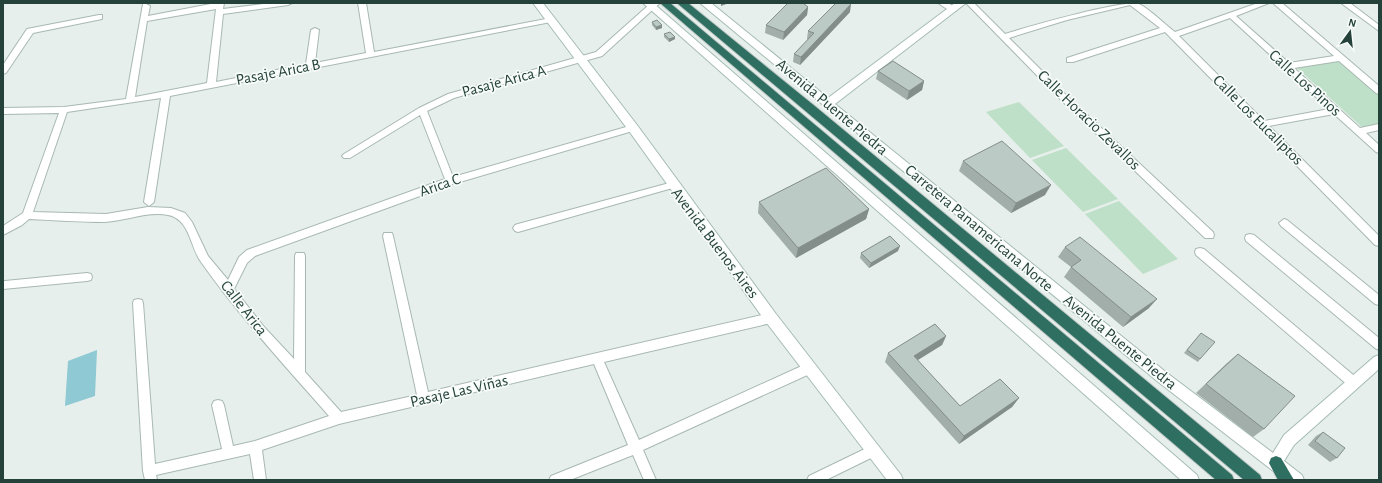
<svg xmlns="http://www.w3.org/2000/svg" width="1382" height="483" font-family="'Alegreya Sans',sans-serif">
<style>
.green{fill:#bfe0c8}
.water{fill:#8ec9d4}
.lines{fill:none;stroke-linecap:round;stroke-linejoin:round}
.street-casing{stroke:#a8b8b2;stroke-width:2}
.secondary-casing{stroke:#a4bbb3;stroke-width:2}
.highway-casing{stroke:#c2cac8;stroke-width:2}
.street{fill:#fff;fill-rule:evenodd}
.secondary{fill:#fff;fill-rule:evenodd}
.highway{fill:#2f6f62;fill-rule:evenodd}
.wall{fill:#a1aea9}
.shaded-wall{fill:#838d89}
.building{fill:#bbcac4;stroke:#838d89}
.labels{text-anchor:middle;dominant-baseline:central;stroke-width:3.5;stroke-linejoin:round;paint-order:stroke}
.street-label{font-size:16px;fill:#24423a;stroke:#f7fbf9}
</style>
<rect width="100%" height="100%" fill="#e6efeb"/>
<g class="green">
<path d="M1339,60l40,34v30l-16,4 -67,-61z"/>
<path d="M1019,102l45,44 -34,12 -44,-46z"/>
<path d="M1066,148l52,51 -35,13 -51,-52z"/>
<path d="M1119,201l59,58 -35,15 -58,-60z"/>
</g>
<path class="water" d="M97,350l-2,46 -30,10 3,-45z"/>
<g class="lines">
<g class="street-casing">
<g id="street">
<path d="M216,3h8l-1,6 48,-6h21l-4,2 -65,9 -7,68 90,-18 5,-34 4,-2 4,2 -4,33 51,-10 -8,-50h8l8,49 177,-34 4,2 -4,2 -381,74 -16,106 -5,4 -5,-4 17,-104 -94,14 -34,100 73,2 42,-7 23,1 14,5 7,9 16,34 20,24 11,-23 8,-7 198,-71 -25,-64 -70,43h-6l-2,-2 2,-2 75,-46 29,-14 148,-42 55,-49h9l-58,53 -148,42 -27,13 26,66 180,-52 3,1 1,2 -1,2 -183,54 -198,72 -8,7 -13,26 31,39 29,31 1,-103 1,-3h8l1,3v116l36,40 76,-17 -34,-159 1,-3h8l1,3 35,156 343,-79 4,2 1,3 -1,3 -4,2 -167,39 35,78 167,-76 4,-1 4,1 2,4 -2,4 -171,78 13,30h-12l-11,-25 -63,25h-21l2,-4 77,-31 -34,-81 -255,60 -77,26 4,30h-12l-4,-26 -94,21 1,5h-12l-2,-9 -10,-168 1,-3 4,-1 4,1 1,3 12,161 67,-15 -10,-44 2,-4 4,-1 4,1 2,4 9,41 22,-5 74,-25c-44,-50 -89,-99 -128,-154 -11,-15 -11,-43 -33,-47 -21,-4 -42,6 -63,7 -25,0 -51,-2 -76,-3l-7,6 -19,10v-9l20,-13 36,-100 -56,1v-6l61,-1 62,-8 17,-95h3l4,2 -2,10zM216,9l-9,74 -72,14 12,-76z"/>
<path d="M938,3h10l9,6 -1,2h-6z"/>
<path d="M966,3h8l31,31c22,-7 116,-34 134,-30 12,6 25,20 36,28l83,-29h11l-33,13 53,47 45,-7 -61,-53h9l97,83v8l-3,-1 -37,-32 -45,7 66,60 19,-4v6l-13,3 13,12v8l-3,-1 -42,-38 -65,12 110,110v10l-4,-1 -210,-213 -92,30h-6v-4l93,-30 -30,-23 -63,15 -58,18 58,58 146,136 1,3 -1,3h-8l-144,-138zM1230,18l99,91 -65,12 -85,-85z"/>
<path d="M1341,3h9l29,22v6z"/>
<path d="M99,15h3v4l-69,14 -27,40 -3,1v-9l24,-36z"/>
<path d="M673,182l5,3 -2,2 -158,45 -3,-1 -2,-3 2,-3 3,-1z"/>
<path d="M1284,219l3,1 92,75v10l-4,-1 -94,-78 -2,-3z"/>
<path d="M1250,234l4,1 125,103v12l-4,-2 -129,-107 -1,-3 1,-3z"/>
<path d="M1200,248l4,1 154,130 2,4 -2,4 -4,1 -4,-1 -154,-132 -1,-3 1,-3z"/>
<path d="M87,273l4,1 1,3 -1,3 -4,1 -84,8v-8h2z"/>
<path d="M873,445l4,2 2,4 -2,4 -51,25h-19l2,-4z"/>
</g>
</g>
<g class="secondary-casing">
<g id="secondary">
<path d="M533,3h10l94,122 139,189 125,161 2,5h-16l-121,-158 -137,-191z"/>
<path d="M643,3h10l544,472 2,5h-18z"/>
<path d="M700,3h11l117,95 127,-95h11l-131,101 332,269 106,80 11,-18 90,-78 5,-2v14l-85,76 -10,16 18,14 2,5h-19l-128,-99z"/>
</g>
</g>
<g class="highway-casing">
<g id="highway">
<path d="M660,3h10l562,472 2,5h-18z"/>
<path d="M677,3h11l128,104 444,368 2,5h-18z"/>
<path d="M1276,456l5,2 13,22h-16l-9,-17 2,-5z"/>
</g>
</g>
<use href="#street" class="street"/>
<use href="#secondary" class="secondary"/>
<use href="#highway" class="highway"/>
</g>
<g class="wall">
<path d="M808,7l-1,8 -24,25 -18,-7 1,-8z"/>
<path d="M850,12l-50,53 -7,-3 1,-8 14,-14 -1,-1 1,-8z"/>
<path d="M652,22l10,3v3l-6,2 -4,-5z"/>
<path d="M664,34l11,5 -6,3 -5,-5z"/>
<path d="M878,71l46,10 -2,9 -15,10 -31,-21z"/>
<path d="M963,161l82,34 -34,18 -52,-42z"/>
<path d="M759,202l110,7 -3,10 -70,39 -38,-45z"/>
<path d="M1065,247l84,61 -26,19 -59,-50 7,-10 -13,-10z"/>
<path d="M898,251l-29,17 -9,-10 1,-5z"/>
<path d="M1201,333l-1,26 -2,3 -14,-9z"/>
<path d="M946,336l-4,9 -25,15 43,46 59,-8 -7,9 -53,37 -74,-82 3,-9z"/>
<path d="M1238,354l26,75 -11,8 -57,-44 31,-30z"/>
<path d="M1323,432l14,26 -7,4 -22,-17 8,-9z"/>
</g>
<g class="shaded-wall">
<path d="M721,3h8l-8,3z"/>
<path d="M851,4l-1,8 -50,53 1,-8z"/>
<path d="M808,7l-1,8 -24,25 1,-8z"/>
<path d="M662,25v3l-6,2v-3z"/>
<path d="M675,37v2l-6,3v-3z"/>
<path d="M924,81l-2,9 -15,10 2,-9z"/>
<path d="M1051,185l-6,10 -34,18 5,-10z"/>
<path d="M869,209l-3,10 -70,39 2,-10z"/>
<path d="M900,246l-2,5 -29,17 2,-5z"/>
<path d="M1157,299l-8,9 -26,19 8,-10z"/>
<path d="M946,336l-4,9 -32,20 4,-9z"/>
<path d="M1019,398l-7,9 -53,37 5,-8z"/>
</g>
<g class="building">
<path d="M788,3h15l5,4 -24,25 -18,-7z"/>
<path d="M836,3h14l1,1 -50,53 -7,-3 20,-21 -6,-2z"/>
<path d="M657,20l5,5 -6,2 -4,-5z"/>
<path d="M670,32l5,5 -6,2 -5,-5z"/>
<path d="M893,61l31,20 -15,10 -31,-20z"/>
<path d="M1002,141l49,44 -35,18 -53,-42z"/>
<path d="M826,168l43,41 -71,39 -39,-46z"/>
<path d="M890,236l10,10 -29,17 -10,-10z"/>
<path d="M1080,237l77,62 -26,18 -60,-50 10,-7 -16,-13z"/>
<path d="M935,324l11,12 -32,20 46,50 40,-27 19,19 -55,38 -76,-83z"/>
<path d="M1201,333l14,9 -15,17 -13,-9z"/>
<path d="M1238,354l57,42 -31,33 -58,-45z"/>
<path d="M1323,432l22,16 -8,10 -22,-17z"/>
</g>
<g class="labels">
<g class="street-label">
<text transform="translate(278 72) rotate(-11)">Pasaje Arica B</text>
<text transform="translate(504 81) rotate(-15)">Pasaje Arica A</text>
<text transform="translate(1305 83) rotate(42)">Calle Los Pinos</text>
<text transform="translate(832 107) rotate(40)">Avenida Puente Piedra</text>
<text transform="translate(1089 120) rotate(44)">Calle Horacio Zevallos</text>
<text transform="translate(1258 120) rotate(45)">Calle Los Eucaliptos</text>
<text transform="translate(440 185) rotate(-19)">Arica C</text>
<text transform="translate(979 228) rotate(40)">Carretera Panamericana Norte</text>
<text transform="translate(715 243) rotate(53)">Avenida Buenos Aires</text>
<text transform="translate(244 308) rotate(52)">Calle Arica</text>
<text transform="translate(1120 342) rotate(39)">Avenida Puente Piedra</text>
<text transform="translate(459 391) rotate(-13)">Pasaje Las Viñas</text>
</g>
</g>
<rect width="1382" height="483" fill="none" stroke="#24423a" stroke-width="8"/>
<g transform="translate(1350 32) rotate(15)" stroke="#f7fbf9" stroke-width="3" paint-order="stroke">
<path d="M0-3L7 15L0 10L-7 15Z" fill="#24423a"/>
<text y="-6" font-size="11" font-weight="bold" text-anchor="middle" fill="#24423a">N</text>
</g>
</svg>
